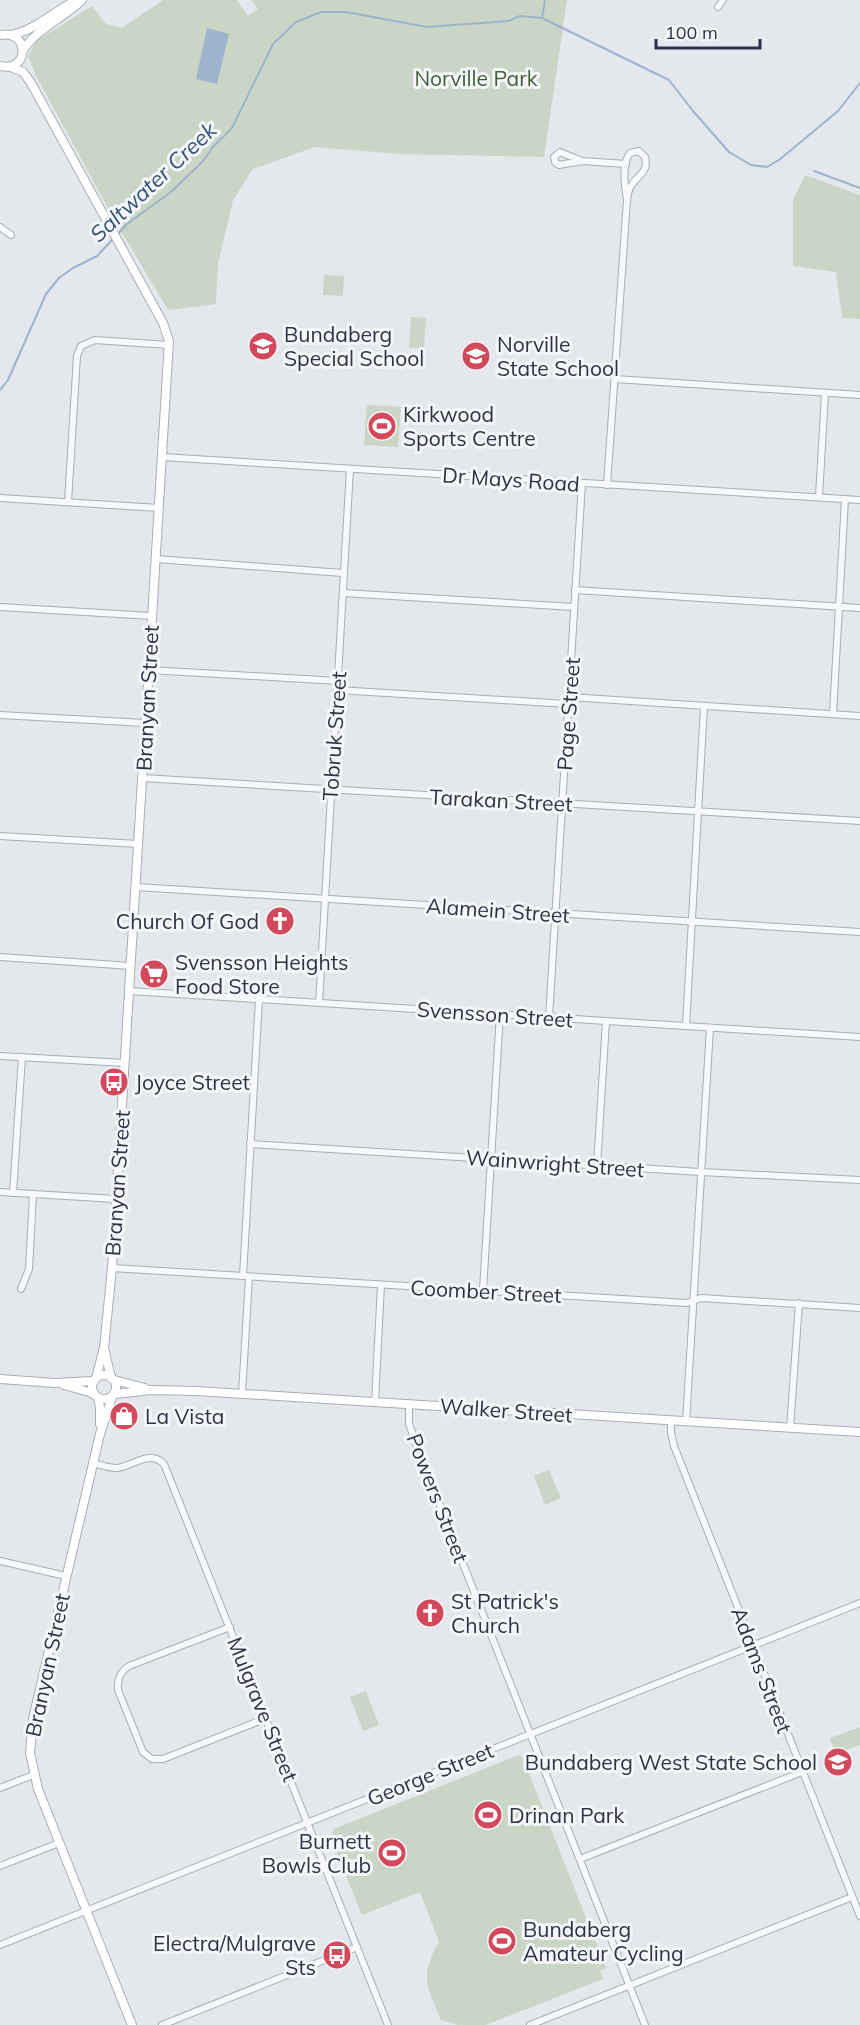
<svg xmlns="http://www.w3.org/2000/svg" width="860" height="2025" font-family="Mulish,sans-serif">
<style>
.green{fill:#c9d6c5}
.water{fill:#9fb4cc}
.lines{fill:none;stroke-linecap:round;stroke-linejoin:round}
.stream{stroke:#9fb4cc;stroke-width:2}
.street-casing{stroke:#a9aeb7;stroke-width:8}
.secondary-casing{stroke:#a9aeb7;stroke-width:10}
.street{stroke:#f7f8fa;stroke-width:6}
.secondary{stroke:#fff;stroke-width:8}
.labels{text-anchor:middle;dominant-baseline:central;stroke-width:6;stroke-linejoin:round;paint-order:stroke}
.park-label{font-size:21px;fill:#3f6138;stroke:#f4f6f9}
.poi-label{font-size:21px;fill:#2b3445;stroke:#f4f6f9;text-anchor:start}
.street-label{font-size:21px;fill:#2b3445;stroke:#f4f6f9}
.water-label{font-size:22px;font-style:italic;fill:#34527a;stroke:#f4f6f9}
</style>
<rect width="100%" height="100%" fill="#e4e7ec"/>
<g class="green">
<path d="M163,0h74l11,16 10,-7 -6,-9h315l-23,157 -144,-3 -85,-7 -62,22 -20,31 -15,64 -2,40 -48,6 -53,-89 -79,-145 -8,-20 8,-15 56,-35 14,18 16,4z"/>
<path d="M805,175l55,20v124l-18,-1 -6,-46 -43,-6v-66z"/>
<path d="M324,275l20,1 -1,20 -20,-1z"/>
<path d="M411,317l15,1 -2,31 -15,-1z"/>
<path d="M367,405l34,2 -3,40 -34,-2z"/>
<path d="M549,1470l12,28 -16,7 -11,-29z"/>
<path d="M366,1691l13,34 -16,6 -13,-34z"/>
<path d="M860,1727v18l-24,9 -6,-16z"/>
<path d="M519,1755l3,1 84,212 -6,3 3,8 -117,46h-28l-17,-5c-14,-34 -22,-44 -2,-78l-19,-50 -58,23 -31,-76 3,-10z"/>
</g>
<path class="water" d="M207,28l22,6 -12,50 -21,-5z"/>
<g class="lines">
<g class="stream">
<path d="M542,18l3,-18"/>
<path d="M814,171l46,17"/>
<path d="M118,234l9,-10 44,-32 32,-31 10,-14 19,-19 41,-84 23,-22 25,-10h25l81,15 81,-6 12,-5 22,2 127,62 24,31 36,41 22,13 16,2 12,-7 59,-49 22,-28"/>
<path d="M0,390l8,-10 38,-86 13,-16 14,-10 24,-12 17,-18"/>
</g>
<g class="street-casing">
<g id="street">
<path d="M718,7l5,-7"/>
<path d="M582,161l-22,-9 -6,5 1,5 4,3 23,-4 44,3"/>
<path d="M0,227l11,8"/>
<path d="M615,379l245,16"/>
<path d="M162,457l698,43"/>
<path d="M607,485l20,-285c1,-4 1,-10 4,-14 7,-12 18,-13 14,-29l-6,-6 -9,2c-9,11 -5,34 -3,47"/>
<path d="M819,497l6,-104"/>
<path d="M0,498l159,10"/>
<path d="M68,502l9,-146 4,-10 14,-6 74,5"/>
<path d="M156,559l187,14"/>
<path d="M575,590l285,18"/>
<path d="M343,593l231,14"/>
<path d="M0,607l152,9"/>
<path d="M149,670l189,11"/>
<path d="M337,690l231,14"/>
<path d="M569,697l291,19"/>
<path d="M833,714l12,-215"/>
<path d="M0,715l145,8"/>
<path d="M142,778l718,43"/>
<path d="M0,836l138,8"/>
<path d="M136,887l724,45"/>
<path d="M0,957l131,9"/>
<path d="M129,991l731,46"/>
<path d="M319,1003l31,-534"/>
<path d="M549,1017l33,-534"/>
<path d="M686,1026l18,-320"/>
<path d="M0,1056l125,7"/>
<path d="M250,1144l451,28 159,8"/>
<path d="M597,1166l9,-145"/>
<path d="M0,1192l116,7"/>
<path d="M13,1193l9,-136"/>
<path d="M112,1268l575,35 14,-5 159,10"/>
<path d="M243,1276l16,-277"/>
<path d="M21,1289l8,-20 4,-75"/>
<path d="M483,1290l17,-276"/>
<path d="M242,1394l7,-117"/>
<path d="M375,1402l6,-117"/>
<path d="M409,1404v20l10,28 226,573"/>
<path d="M671,1421v11l3,14 186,470"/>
<path d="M686,1422l24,-394"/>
<path d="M790,1428l9,-125"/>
<path d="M93,1463c8,2 16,5 24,5 17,-2 32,-19 47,-4l224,561"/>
<path d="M0,1561l66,15"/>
<path d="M230,1627l-101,39c-9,6 -12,13 -11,24l25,62 9,7h11l104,-41"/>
<path d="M0,1788l33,-13"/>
<path d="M580,1859l222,-87"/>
<path d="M0,1866l59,-23"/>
<path d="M0,1945l860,-342"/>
<path d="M162,2025l195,-78"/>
<path d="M530,2025l322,-128"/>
</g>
</g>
<g class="secondary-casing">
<g id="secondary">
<path d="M0,35c30,-6 30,38 0,31"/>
<path d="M12,35c25,-6 42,-24 65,-35"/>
<path d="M23,50c15,-22 40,-32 59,-50"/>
<path d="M11,67l12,5 8,11 132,240 6,18 -57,927 -8,80 -8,30"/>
<path d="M105,1352l6,26"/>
<circle cx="104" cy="1387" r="12"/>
<path d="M0,1379l55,4 39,-2"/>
<path d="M114,1380l31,8"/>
<path d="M64,1385l25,7 6,3"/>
<path d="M115,1394l36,-4 45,1 664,41"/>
<path d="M112,1397l-12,37 -67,285 -3,34 8,36 94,236"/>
<path d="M98,1398l2,9v17"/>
</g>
</g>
<use href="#street" class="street"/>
<use href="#secondary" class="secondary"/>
</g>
<defs>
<g id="school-disc" transform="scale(1.5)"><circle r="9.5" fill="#d1495b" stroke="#f4f6f9"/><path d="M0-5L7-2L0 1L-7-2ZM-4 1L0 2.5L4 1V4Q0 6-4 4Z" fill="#fff"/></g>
<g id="stadium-disc" transform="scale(1.5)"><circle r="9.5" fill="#d1495b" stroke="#f4f6f9"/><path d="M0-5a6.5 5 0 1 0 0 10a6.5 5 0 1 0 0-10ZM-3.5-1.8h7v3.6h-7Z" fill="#fff"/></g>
<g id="church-disc" transform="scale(1.5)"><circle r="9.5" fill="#d1495b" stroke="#f4f6f9"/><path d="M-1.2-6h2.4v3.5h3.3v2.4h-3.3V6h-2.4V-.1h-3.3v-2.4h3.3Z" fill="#fff"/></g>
<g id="supermarket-disc" transform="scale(1.5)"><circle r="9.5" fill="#d1495b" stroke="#f4f6f9"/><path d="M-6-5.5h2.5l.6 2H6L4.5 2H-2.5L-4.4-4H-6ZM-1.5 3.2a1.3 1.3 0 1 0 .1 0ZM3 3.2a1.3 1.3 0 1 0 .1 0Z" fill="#fff"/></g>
<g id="bus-disc" transform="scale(1.5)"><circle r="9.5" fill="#d1495b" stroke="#f4f6f9"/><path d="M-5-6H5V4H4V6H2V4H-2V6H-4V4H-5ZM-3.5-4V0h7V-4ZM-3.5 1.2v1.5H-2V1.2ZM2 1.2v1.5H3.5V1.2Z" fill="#fff"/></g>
<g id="shop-disc" transform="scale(1.5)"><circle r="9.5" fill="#d1495b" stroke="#f4f6f9"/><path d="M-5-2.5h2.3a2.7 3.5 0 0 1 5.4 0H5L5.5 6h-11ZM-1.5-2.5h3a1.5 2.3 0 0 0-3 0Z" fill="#fff"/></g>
</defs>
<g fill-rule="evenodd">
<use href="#school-disc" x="263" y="346"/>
<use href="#school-disc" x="476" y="356"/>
<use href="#stadium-disc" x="382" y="426"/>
<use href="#church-disc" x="280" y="921"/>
<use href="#supermarket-disc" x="154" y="974"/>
<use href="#bus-disc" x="114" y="1082"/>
<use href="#shop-disc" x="124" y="1416"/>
<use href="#church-disc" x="430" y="1613"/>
<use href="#school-disc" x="838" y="1762"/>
<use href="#stadium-disc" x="488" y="1815"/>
<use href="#stadium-disc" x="392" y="1853"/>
<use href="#stadium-disc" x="502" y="1941"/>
<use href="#bus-disc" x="337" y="1955"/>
</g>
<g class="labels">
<g class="park-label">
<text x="476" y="78">Norville Park</text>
</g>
<g class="poi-label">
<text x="284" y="334">Bundaberg<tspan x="284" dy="24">Special School</tspan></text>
<text x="497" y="344">Norville<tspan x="497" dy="24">State School</tspan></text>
<text x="403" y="414">Kirkwood<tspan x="403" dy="24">Sports Centre</tspan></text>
<text x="259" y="921" text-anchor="end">Church Of God</text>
<text x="175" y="962">Svensson Heights<tspan x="175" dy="24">Food Store</tspan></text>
<text x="135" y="1082">Joyce Street</text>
<text x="145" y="1416">La Vista</text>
<text x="451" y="1601">St Patrick's<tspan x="451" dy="24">Church</tspan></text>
<text x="817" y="1762" text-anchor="end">Bundaberg West State School</text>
<text x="509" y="1815">Drinan Park</text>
<text x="371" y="1841" text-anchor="end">Burnett<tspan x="371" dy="24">Bowls Club</tspan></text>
<text x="523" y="1929">Bundaberg<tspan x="523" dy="24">Amateur Cycling</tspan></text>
<text x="316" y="1943" text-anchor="end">Electra/Mulgrave<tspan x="316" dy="24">Sts</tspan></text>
</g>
<g class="street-label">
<text transform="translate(511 479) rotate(4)">Dr Mays Road</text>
<text transform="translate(147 698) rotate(-87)">Branyan Street</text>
<text transform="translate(568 714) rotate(-86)">Page Street</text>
<text transform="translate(334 736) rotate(-86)">Tobruk Street</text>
<text transform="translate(501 800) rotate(3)">Tarakan Street</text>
<text transform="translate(498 910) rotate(4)">Alamein Street</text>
<text transform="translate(495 1014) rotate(4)">Svensson Street</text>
<text transform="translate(555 1163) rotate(4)">Wainwright Street</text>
<text transform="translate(117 1183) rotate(-86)">Branyan Street</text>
<text transform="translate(486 1291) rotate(3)">Coomber Street</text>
<text transform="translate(506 1410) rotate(4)">Walker Street</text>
<text transform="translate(438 1498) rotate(69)">Powers Street</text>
<text transform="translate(47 1665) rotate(-78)">Branyan Street</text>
<text transform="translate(762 1670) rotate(69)">Adams Street</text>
<text transform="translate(263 1709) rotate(68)">Mulgrave Street</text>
<text transform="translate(430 1774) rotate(-22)">George Street</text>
</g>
<g class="water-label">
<text transform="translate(153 182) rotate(-43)">Saltwater Creek</text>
</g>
</g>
<path d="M656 39v9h104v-9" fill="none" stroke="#2b3445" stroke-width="3"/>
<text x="665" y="39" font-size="18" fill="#2b3445" stroke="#f4f6f9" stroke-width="4.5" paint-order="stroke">100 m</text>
</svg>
